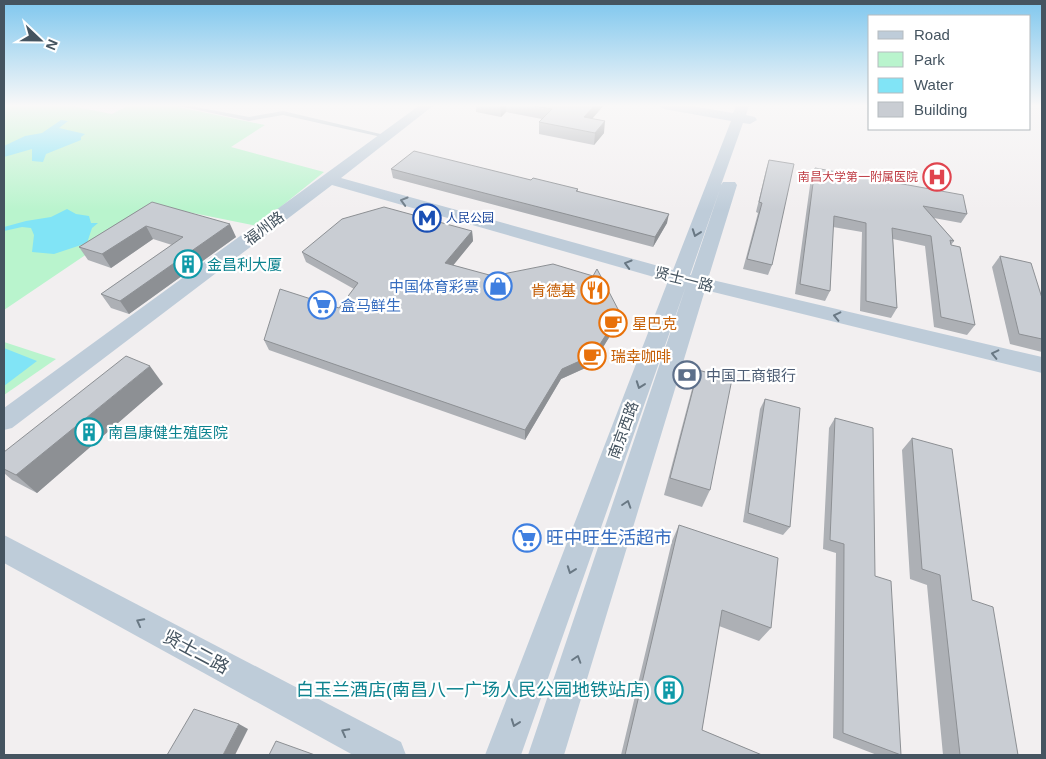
<svg xmlns="http://www.w3.org/2000/svg" width="1046" height="759" font-family="Arial,'Noto Sans SC',sans-serif">
<style>
.green{fill:#b9f4cd}
.water{fill:#81e4f6}
.lines{fill:none;stroke-linecap:round;stroke-linejoin:round}
.lane{fill:#bcc8d1;fill-rule:evenodd}
.secondary{fill:#beccd9;fill-rule:evenodd}
.wall{fill:#adb0b5}
.shaded-wall{fill:#8d9094}
.building{fill:#c9cdd3;stroke:#8d9094}
.oneway{stroke:#697884}
.labels{text-anchor:middle;dominant-baseline:central;stroke-width:4.5;stroke-linejoin:round;paint-order:stroke}
.far-health-label{font-size:12px;fill:#be3a42;stroke:#fff;text-anchor:end}
.far-transit-label{font-size:12px;fill:#164399;stroke:#fff;text-anchor:start}
.street-label{font-size:15px;fill:#455460;stroke:#fff}
.culture-label{font-size:15px;fill:#0d838f;stroke:#fff;text-anchor:start}
.shop-label{font-size:15px;fill:#366cbe;stroke:#fff;text-anchor:end}
.food-label{font-size:15px;fill:#c56008;stroke:#fff;text-anchor:start}
.service-label{font-size:15px;fill:#4e5e75;stroke:#fff;text-anchor:start}
.near-shop-label{font-size:18px;fill:#366cbe;stroke:#fff;text-anchor:start}
.near-street-label{font-size:18px;fill:#455460;stroke:#fff}
.near-culture-label{font-size:18px;fill:#0d838f;stroke:#fff;text-anchor:end}
</style>
<rect width="100%" height="100%" fill="#f2eff0"/>
<g class="green">
<path d="M4,105h62l46,9 17,-9h40l96,20 -34,22 93,25 -67,54 -99,-20 -154,104z"/>
<path d="M4,342l52,17 -52,36z"/>
</g>
<g class="water">
<path d="M61,120l7,1 -9,7 26,6 -4,3v3l-35,14 -3,8 -11,-1v-12l-28,8v-11l21,-10 17,-3z"/>
<path d="M67,209l9,5 13,2 2,7h7l-6,5 -5,15 -33,11 -22,-2 2,-17 -3,-7 -9,-1 -18,4v-4l22,-6 25,-4z"/>
<path d="M4,348l33,13 -33,25z"/>
</g>
<g class="lines">
<path class="lane" d="M177,105h8l64,12 34,-6 106,25 -3,2 -103,-23 -34,6 -70,-15z"/>
<g class="secondary">
<path d="M420,105h14l-93,73 332,92 58,-149 -67,-12 -6,-4h27l48,8 4,-8h12l-3,10 9,2 2,3 -7,4 -7,-1 -22,62 2,-3h12l2,3 -29,94 334,78v16l-337,-83 -141,465h-36l158,-469 -165,469h-36l183,-474 -336,-96 -320,243 -8,2v-22zM720,189l-29,86h-1z"/>
<path d="M4,535l397,207 5,13h-53l-349,-192z"/>
</g>
</g>
<g class="wall">
<path d="M476,105h128l-12,14 12,14 -10,12 -55,-11v-12l3,-3 -36,-7 -5,5 -25,-5z"/>
<path d="M769,160l3,105 -4,10 -25,-6 15,-56 -2,-1 10,-42z"/>
<path d="M815,168l152,46 -6,9 -27,-5 20,23 -3,4 24,80 -8,10 -33,-8 -9,-81 -32,-7 4,69 -6,10 -31,-7 2,-79 -29,-5 -3,64 -5,10 -30,-7 16,-116z"/>
<path d="M391,169l140,11 47,9v2l89,32 -14,24 -260,-69z"/>
<path d="M152,202l84,35 -107,77 -18,-6 -10,-14 71,-49 -19,-6 -42,29 -23,-8 -9,-13z"/>
<path d="M472,231l1,10 -20,24 167,48 -2,10 -26,42 -31,14 -36,61 -256,-90 -5,-10 75,-32 15,-19 -48,-27 -4,-10z"/>
<path d="M1000,256l42,42v54l-32,-8 -18,-77z"/>
<path d="M698,370l12,120 -8,17 -38,-12 28,-106z"/>
<path d="M163,384l-126,109 -25,-13 -8,-7v-21z"/>
<path d="M765,399l25,128 -7,8 -40,-13 17,-113z"/>
<path d="M835,418l40,158 26,179h-24l-44,-17 3,-185 -13,-4 6,-121z"/>
<path d="M912,438l60,162 46,155h-75l-16,-170 -17,-6 -8,-129z"/>
<path d="M679,525l92,103 -12,13 -40,-15 -17,104 60,25h-141l51,-214z"/>
</g>
<g class="shaded-wall">
<path d="M500,105h6v7l-5,5z"/>
<path d="M595,105h9l-21,24 1,-12z"/>
<path d="M605,121l-1,12 -10,12 1,-12z"/>
<path d="M669,214l-2,9 -14,24 2,-10z"/>
<path d="M230,224l6,13 -107,77 -9,-13z"/>
<path d="M146,226l7,13 -42,29 -9,-14z"/>
<path d="M472,231l1,10 -26,32 -2,-10z"/>
<path d="M620,313l-2,10 -26,42 -31,14 -36,61v-10l37,-61z"/>
<path d="M150,366l13,18 -126,109 -21,-18z"/>
<path d="M239,724l9,5 -13,26h-12z"/>
</g>
<g class="building">
<path d="M529,105h66l-11,12 21,4 -10,12 -56,-11 13,-13z"/>
<path d="M414,151l117,29 2,-2 45,11 -2,2 93,23 -14,23 -264,-68z"/>
<path d="M769,160l25,4 -22,101 -25,-6 15,-56 -3,-1z"/>
<path d="M815,168l148,27 4,19 -44,-8 31,35 -4,-1 1,5 9,2 15,78 -34,-8 -10,-81 -39,-8 5,80 -31,-7v-78l-32,-7 -4,75 -30,-7z"/>
<path d="M152,202l78,22 -110,77 -19,-7 82,-57 -37,-11 -44,28 -23,-7z"/>
<path d="M384,207l88,24 -27,32 48,13 60,-12 40,12 4,-7 23,44 -27,42 -31,14 -37,61 -261,-90 16,-51 59,19 19,-25 -56,-31 40,-33z"/>
<path d="M1000,256l31,7 11,35v41l-23,-5z"/>
<path d="M126,356l24,10 -134,109 -12,-6v-17z"/>
<path d="M698,370l34,9 -22,111 -40,-12z"/>
<path d="M765,399l35,9 -10,119 -42,-14z"/>
<path d="M835,418l38,10 2,148 16,5 10,174 -58,-22 1,-189 -14,-4z"/>
<path d="M912,438l40,11 20,151 21,7 25,148h-58l-20,-180 -18,-6z"/>
<path d="M679,525l99,33 -7,70 -49,-18 -20,120 60,25h-137z"/>
<path d="M194,709l45,15 -16,31h-56z"/>
<path d="M276,741l39,14h-46z"/>
</g>
<defs><path id="oneway-chevron" d="M-2-3.5L2.5 0L-2 3.5" fill="none" stroke-width="1.6" stroke-linecap="round" stroke-linejoin="round" transform="scale(1.25)"/></defs>
<g class="oneway">
<use href="#oneway-chevron" transform="translate(404 201) rotate(-164)"/>
<use href="#oneway-chevron" transform="translate(696 233) rotate(110)"/>
<use href="#oneway-chevron" transform="translate(628 264) rotate(-164)"/>
<use href="#oneway-chevron" transform="translate(837 316) rotate(-167)"/>
<use href="#oneway-chevron" transform="translate(995 354) rotate(-167)"/>
<use href="#oneway-chevron" transform="translate(640 385) rotate(110)"/>
<use href="#oneway-chevron" transform="translate(627 504) rotate(-72)"/>
<use href="#oneway-chevron" transform="translate(571 570) rotate(110)"/>
<use href="#oneway-chevron" transform="translate(140 622) rotate(-152)"/>
<use href="#oneway-chevron" transform="translate(577 659) rotate(-72)"/>
<use href="#oneway-chevron" transform="translate(515 723) rotate(110)"/>
<use href="#oneway-chevron" transform="translate(345 732) rotate(-152)"/>
</g>
<linearGradient id="sky" x2="0" y2="1"><stop stop-color="#7fc7ee"/><stop offset="0.5" stop-color="#f9f8f8"/><stop offset="1" stop-color="#f9f8f8" stop-opacity="0"/></linearGradient>
<rect width="1046" height="211" fill="url(#sky)"/>
<defs>
<g id="hospital-ring" transform="scale(1.4375)"><circle r="9.5" fill="#fff" stroke="#e0444e" stroke-width="1.5"/><path d="M-5-5h3v3.5h4V-5h3V5h-3V1.5h-4V5h-3Z" fill="#e0444e"/></g>
<g id="metro-ring" transform="scale(1.4375)"><circle r="9.5" fill="#fff" stroke="#1a4fb4" stroke-width="1.5"/><path d="M-5.5 5V-5H-3L0 0L3-5H5.5V5H3V-.5L0 4L-3-.5V5Z" fill="#1a4fb4"/></g>
<g id="building-ring" transform="scale(1.4375)"><circle r="9.5" fill="#fff" stroke="#0f9aa8" stroke-width="1.5"/><path d="M-4-6H4V6H1V3H-1V6H-4ZM-2.5-4.3h1.7v1.8h-1.7ZM.8-4.3h1.7v1.8H.8ZM-2.5-1h1.7V.8h-1.7ZM.8-1h1.7V.8H.8Z" fill="#0f9aa8"/></g>
<g id="shop-ring" transform="scale(1.4375)"><circle r="9.5" fill="#fff" stroke="#3f7fe0" stroke-width="1.5"/><path d="M-5-2.5h2.3a2.7 3.5 0 0 1 5.4 0H5L5.5 6h-11ZM-1.5-2.5h3a1.5 2.3 0 0 0-3 0Z" fill="#3f7fe0"/></g>
<g id="restaurant-ring" transform="scale(1.4375)"><circle r="9.5" fill="#fff" stroke="#e8710a" stroke-width="1.5"/><path d="M-5-6h1v4h1v-4h1v4h1v-4h1v5L-1.5 .5V6h-2V.5L-5-1ZM5-6V6H3V1.5H1.5Q1.5-4 5-6Z" fill="#e8710a"/></g>
<g id="supermarket-ring" transform="scale(1.4375)"><circle r="9.5" fill="#fff" stroke="#3f7fe0" stroke-width="1.5"/><path d="M-6-5.5h2.5l.6 2H6L4.5 2H-2.5L-4.4-4H-6ZM-1.5 3.2a1.3 1.3 0 1 0 .1 0ZM3 3.2a1.3 1.3 0 1 0 .1 0Z" fill="#3f7fe0"/></g>
<g id="cafe-ring" transform="scale(1.4375)"><circle r="9.5" fill="#fff" stroke="#e8710a" stroke-width="1.5"/><path d="M-5.5-4.5H6V0H3Q3 3.5 0 3.5H-2.5Q-5.5 3.5-5.5 0ZM3-3.2v2h1.7v-2ZM-6 4.5H4V6H-6Z" fill="#e8710a"/></g>
<g id="bank-ring" transform="scale(1.4375)"><circle r="9.5" fill="#fff" stroke="#5c6f8a" stroke-width="1.5"/><path d="M-6-4H6V4H-6ZM0-2.3a2.3 2.3 0 1 0 0 4.6a2.3 2.3 0 1 0 0-4.6Z" fill="#5c6f8a"/></g>
</defs>
<g fill-rule="evenodd">
<use href="#hospital-ring" x="937" y="177"/>
<use href="#metro-ring" x="427" y="218"/>
<use href="#building-ring" x="188" y="264"/>
<use href="#shop-ring" x="498" y="286"/>
<use href="#restaurant-ring" x="595" y="290"/>
<use href="#supermarket-ring" x="322" y="305"/>
<use href="#cafe-ring" x="613" y="323"/>
<use href="#cafe-ring" x="592" y="356"/>
<use href="#bank-ring" x="687" y="375"/>
<use href="#building-ring" x="89" y="432"/>
<use href="#supermarket-ring" x="527" y="538"/>
<use href="#building-ring" x="669" y="690"/>
</g>
<g class="labels">
<g class="far-health-label">
<text x="918" y="177">南昌大学第一附属医院</text>
</g>
<g class="far-transit-label">
<text x="446" y="218">人民公园</text>
</g>
<g class="street-label">
<text transform="translate(264 228) rotate(-37)">福州路</text>
<text transform="translate(684 279) rotate(14)">贤士一路</text>
<text transform="translate(623 430) rotate(-70)">南京西路</text>
</g>
<g class="culture-label">
<text x="207" y="264">金昌利大厦</text>
<text x="108" y="432">南昌康健生殖医院</text>
</g>
<g class="shop-label">
<text x="479" y="286">中国体育彩票</text>
<text x="341" y="305" text-anchor="start">盒马鲜生</text>
</g>
<g class="food-label">
<text x="576" y="290" text-anchor="end">肯德基</text>
<text x="632" y="323">星巴克</text>
<text x="611" y="356">瑞幸咖啡</text>
</g>
<g class="service-label">
<text x="706" y="375">中国工商银行</text>
</g>
<g class="near-shop-label">
<text x="546" y="538">旺中旺生活超市</text>
</g>
<g class="near-street-label">
<text transform="translate(196 652) rotate(28)">贤士二路</text>
</g>
<g class="near-culture-label">
<text x="650" y="690">白玉兰酒店(南昌八一广场人民公园地铁站店)</text>
</g>
</g>
<rect width="1046" height="759" fill="none" stroke="#455460" stroke-width="10"/>
<rect x="868" y="15" width="162" height="115" fill="#ffffff" stroke="#b5bbbf"/>
<rect x="878" y="31" width="25" height="8" fill="#beccd9" stroke="#b5bbbf"/>
<text x="914" y="40" font-size="15" fill="#455460">Road</text>
<rect x="878" y="52" width="25" height="15" fill="#b9f4cd" stroke="#b5bbbf"/>
<text x="914" y="65" font-size="15" fill="#455460">Park</text>
<rect x="878" y="78" width="25" height="15" fill="#81e4f6" stroke="#b5bbbf"/>
<text x="914" y="90" font-size="15" fill="#455460">Water</text>
<rect x="878" y="102" width="25" height="15" fill="#c9cdd3" stroke="#b5bbbf"/>
<text x="914" y="115" font-size="15" fill="#455460">Building</text>
<g transform="translate(40 40) rotate(112)" stroke="#ffffff" stroke-width="4" paint-order="stroke">
<path d="M0-4L9 19L0 12L-9 19Z" fill="#455460"/>
<text y="-8" font-size="14" font-weight="bold" text-anchor="middle" fill="#455460">N</text>
</g>
</svg>
